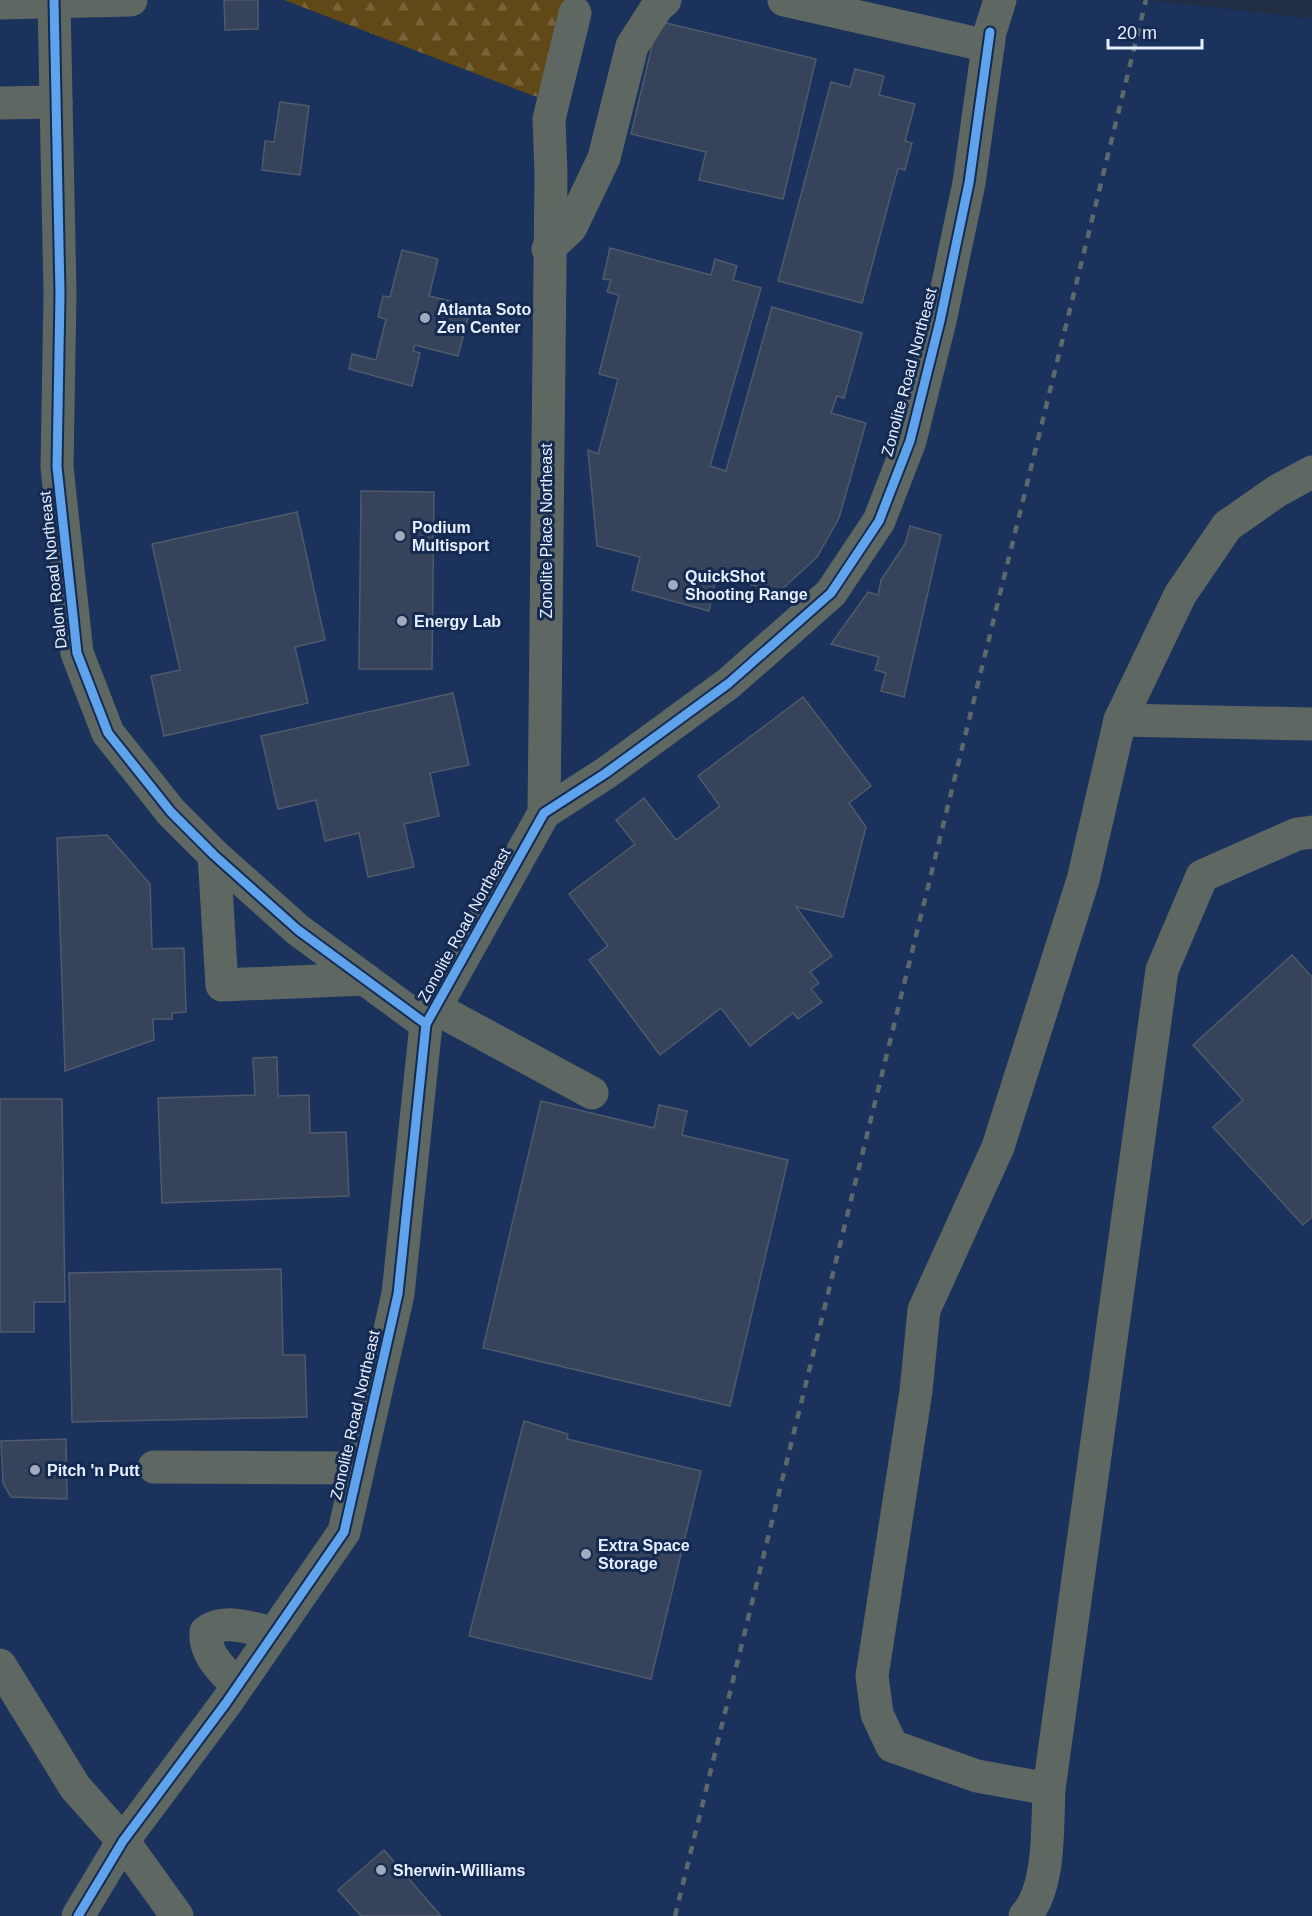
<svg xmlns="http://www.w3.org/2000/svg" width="1312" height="1916" font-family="Arial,sans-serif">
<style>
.built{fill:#1a325c}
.forest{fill:url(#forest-firs)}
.building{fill:#36435a;stroke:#505a6c;stroke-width:1.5}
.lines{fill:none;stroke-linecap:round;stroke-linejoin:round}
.minor{stroke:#5e6761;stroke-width:33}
.rail{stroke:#5e686c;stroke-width:4.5;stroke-dasharray:8 8;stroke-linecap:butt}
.cycleway-casing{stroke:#142a51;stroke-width:13}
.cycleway{stroke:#60a3ed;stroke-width:9}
.poi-dot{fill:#a1abbd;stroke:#142a51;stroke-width:2}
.labels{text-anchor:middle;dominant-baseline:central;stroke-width:6;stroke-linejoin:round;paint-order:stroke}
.poi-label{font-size:16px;font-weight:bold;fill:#e6efff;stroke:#142a51;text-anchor:start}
.street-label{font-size:16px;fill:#e6efff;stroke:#142a51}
</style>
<defs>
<pattern id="forest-firs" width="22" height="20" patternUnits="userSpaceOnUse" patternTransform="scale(1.5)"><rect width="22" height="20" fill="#604917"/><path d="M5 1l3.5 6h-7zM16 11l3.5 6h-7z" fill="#77643a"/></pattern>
</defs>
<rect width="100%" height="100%" fill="#222e43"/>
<path class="built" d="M0,0h284l253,97 30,-97h577l168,18v1898h-1312z"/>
<path class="forest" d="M284,0h283l-30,97z"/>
<g class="building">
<path d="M224,0h34v29l-33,1z"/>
<path d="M658,21l158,38 -33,140 -84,-19 7,-28 -75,-18z"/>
<path d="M855,69l29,7 -5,19 36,9 -10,37 7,2 -7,27 -7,-2 -36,135 -84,-22 53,-199 19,5z"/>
<path d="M280,102l29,4 -9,69 -38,-5 3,-29 9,1z"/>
<path d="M610,248l101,27 4,-16 22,7 -4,14 28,8 -51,178 16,5 46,-164 90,26 -18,65 -7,-2 -6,17 35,10 -27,95 -22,39 -37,34 -64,-14 -7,34 -77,-21 8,-33 -43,-11 -9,-96 10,4 20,-75 -19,-5 20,-79 -12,-3 4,-12 -8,-1z"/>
<path d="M402,250l36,9 -9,37 42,10 -13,50 -43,-11 -2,6 7,2 -8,33 -63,-17 3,-15 24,6 10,-41 -8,-2 5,-21 7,1z"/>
<path d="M361,491l73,1 -2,177h-73z"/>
<path d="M297,512l28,128 -30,7 13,56 -144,33 -13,-60 29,-6 -28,-126z"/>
<path d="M910,526l31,9 -37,162 -23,-6 5,-18 -11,-3 4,-13 -48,-13 37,-52 10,3 3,-15 24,-36z"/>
<path d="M453,693l16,72 -39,8 9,43 -35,8 10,43 -46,10 -9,-44 -34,8 -9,-41 -38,9 -17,-73z"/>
<path d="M803,697l68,89 -22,17 17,24 -23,90 -47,-10 36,49 -22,16 9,11 -8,6 11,13 -24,17 -5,-6 -43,33 -29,-38 -61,47 -71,-95 19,-14 -39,-52 66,-50 -19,-24 28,-22 32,42 44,-34 -22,-30z"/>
<path d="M107,835l43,49 2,65 32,-1 2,64 -14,1v6h-19l1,21 -89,31 -8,-233z"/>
<path d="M1292,955l20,22v240l-9,8 -90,-98 30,-27 -50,-55z"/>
<path d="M277,1057l1,39 31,-1 1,38 36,-1 3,64 -187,7 -4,-105 97,-3 -2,-37z"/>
<path d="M0,1099h62l3,203h-31v30h-34z"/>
<path d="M541,1101l113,27 5,-23 28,6 -5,24 106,25 -58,246 -247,-58z"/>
<path d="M281,1269l2,86h22l2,62 -235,5 -3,-149z"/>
<path d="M524,1421l44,13 -1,5 134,32 -50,208 -182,-43z"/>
<path d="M66,1439l1,60 -56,-2 -8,-14 -2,-42z"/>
<path d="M384,1850l57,66h-80l-23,-26z"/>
</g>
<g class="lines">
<g class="minor">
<path d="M54,0l6,294 -3,173 20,186 31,80 63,79 43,43 84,75 128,94"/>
<path d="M784,0l204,46"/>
<path d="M0,3l131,-3"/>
<path d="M0,103l56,-1"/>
<path d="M548,249l23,-22 33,-69 28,-112 25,-39 8,-7"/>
<path d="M1120,720l192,4"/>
<path d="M544,813l7,-639 -2,-55 26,-106"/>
<path d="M214,855l8,130 143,-6"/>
<path d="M435,1008l157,85"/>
<path d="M154,1467l204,1"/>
<path d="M0,1665l75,122 48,54 54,75"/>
<path d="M237,1686c-14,-16 -33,-31 -31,-54 18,-15 46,-3 67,1"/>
<path d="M1049,1789l113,-819 40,-94 95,-42 15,-2"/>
<path d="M78,1916l45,-75 103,-138 118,-171 54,-238 28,-270 118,-211 62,-40 123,-90 102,-90 48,-72 31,-80 30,-120 29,-138 21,-151 10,-32"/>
<path d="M1025,1916c26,-28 22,-90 24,-127l-72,-13 -85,-30 -15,-32 -5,-38 44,-285 8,-81 74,-163 85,-267 37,-160 60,-125 47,-69 50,-35 35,-19"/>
</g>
<path class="rail" d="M675,1916l471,-1916"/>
<g class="cycleway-casing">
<g id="cycleway">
<path d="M54,0l6,294 -3,173 20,186 31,80 63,79 43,43 84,75 128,94"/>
<path d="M78,1916l45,-75 103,-138 118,-171 54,-238 28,-270 118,-211 62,-40 123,-90 102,-90 48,-72 31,-80 30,-120 29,-138 21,-151"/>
</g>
</g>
<use href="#cycleway" class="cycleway"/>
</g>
<g class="poi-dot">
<circle cx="425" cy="318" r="6"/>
<circle cx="400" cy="536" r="6"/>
<circle cx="673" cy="585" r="6"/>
<circle cx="402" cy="621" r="6"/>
<circle cx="35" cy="1470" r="6"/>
<circle cx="586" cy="1554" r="6"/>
<circle cx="381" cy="1870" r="6"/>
</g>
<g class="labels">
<g class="poi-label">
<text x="437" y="309">Atlanta Soto<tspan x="437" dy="18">Zen Center</tspan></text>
<text x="412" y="527">Podium<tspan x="412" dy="18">Multisport</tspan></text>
<text x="685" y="576">QuickShot<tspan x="685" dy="18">Shooting Range</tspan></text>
<text x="414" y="621">Energy Lab</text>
<text x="47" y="1470">Pitch 'n Putt</text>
<text x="598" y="1545">Extra Space<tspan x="598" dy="18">Storage</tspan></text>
<text x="393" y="1870">Sherwin-Williams</text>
</g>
<g class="street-label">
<text transform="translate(909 372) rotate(-75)">Zonolite Road Northeast</text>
<text transform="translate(546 531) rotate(-90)">Zonolite Place Northeast</text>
<text transform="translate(53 570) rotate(-96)">Dalon Road Northeast</text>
<text transform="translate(464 925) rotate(-61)">Zonolite Road Northeast</text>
<text transform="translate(355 1415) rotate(-77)">Zonolite Road Northeast</text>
</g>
</g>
<path d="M1108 39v9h94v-9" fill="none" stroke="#e6efff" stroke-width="3"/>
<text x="1117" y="39" font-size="18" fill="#e6efff" stroke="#142a51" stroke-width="4.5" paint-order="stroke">20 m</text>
</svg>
